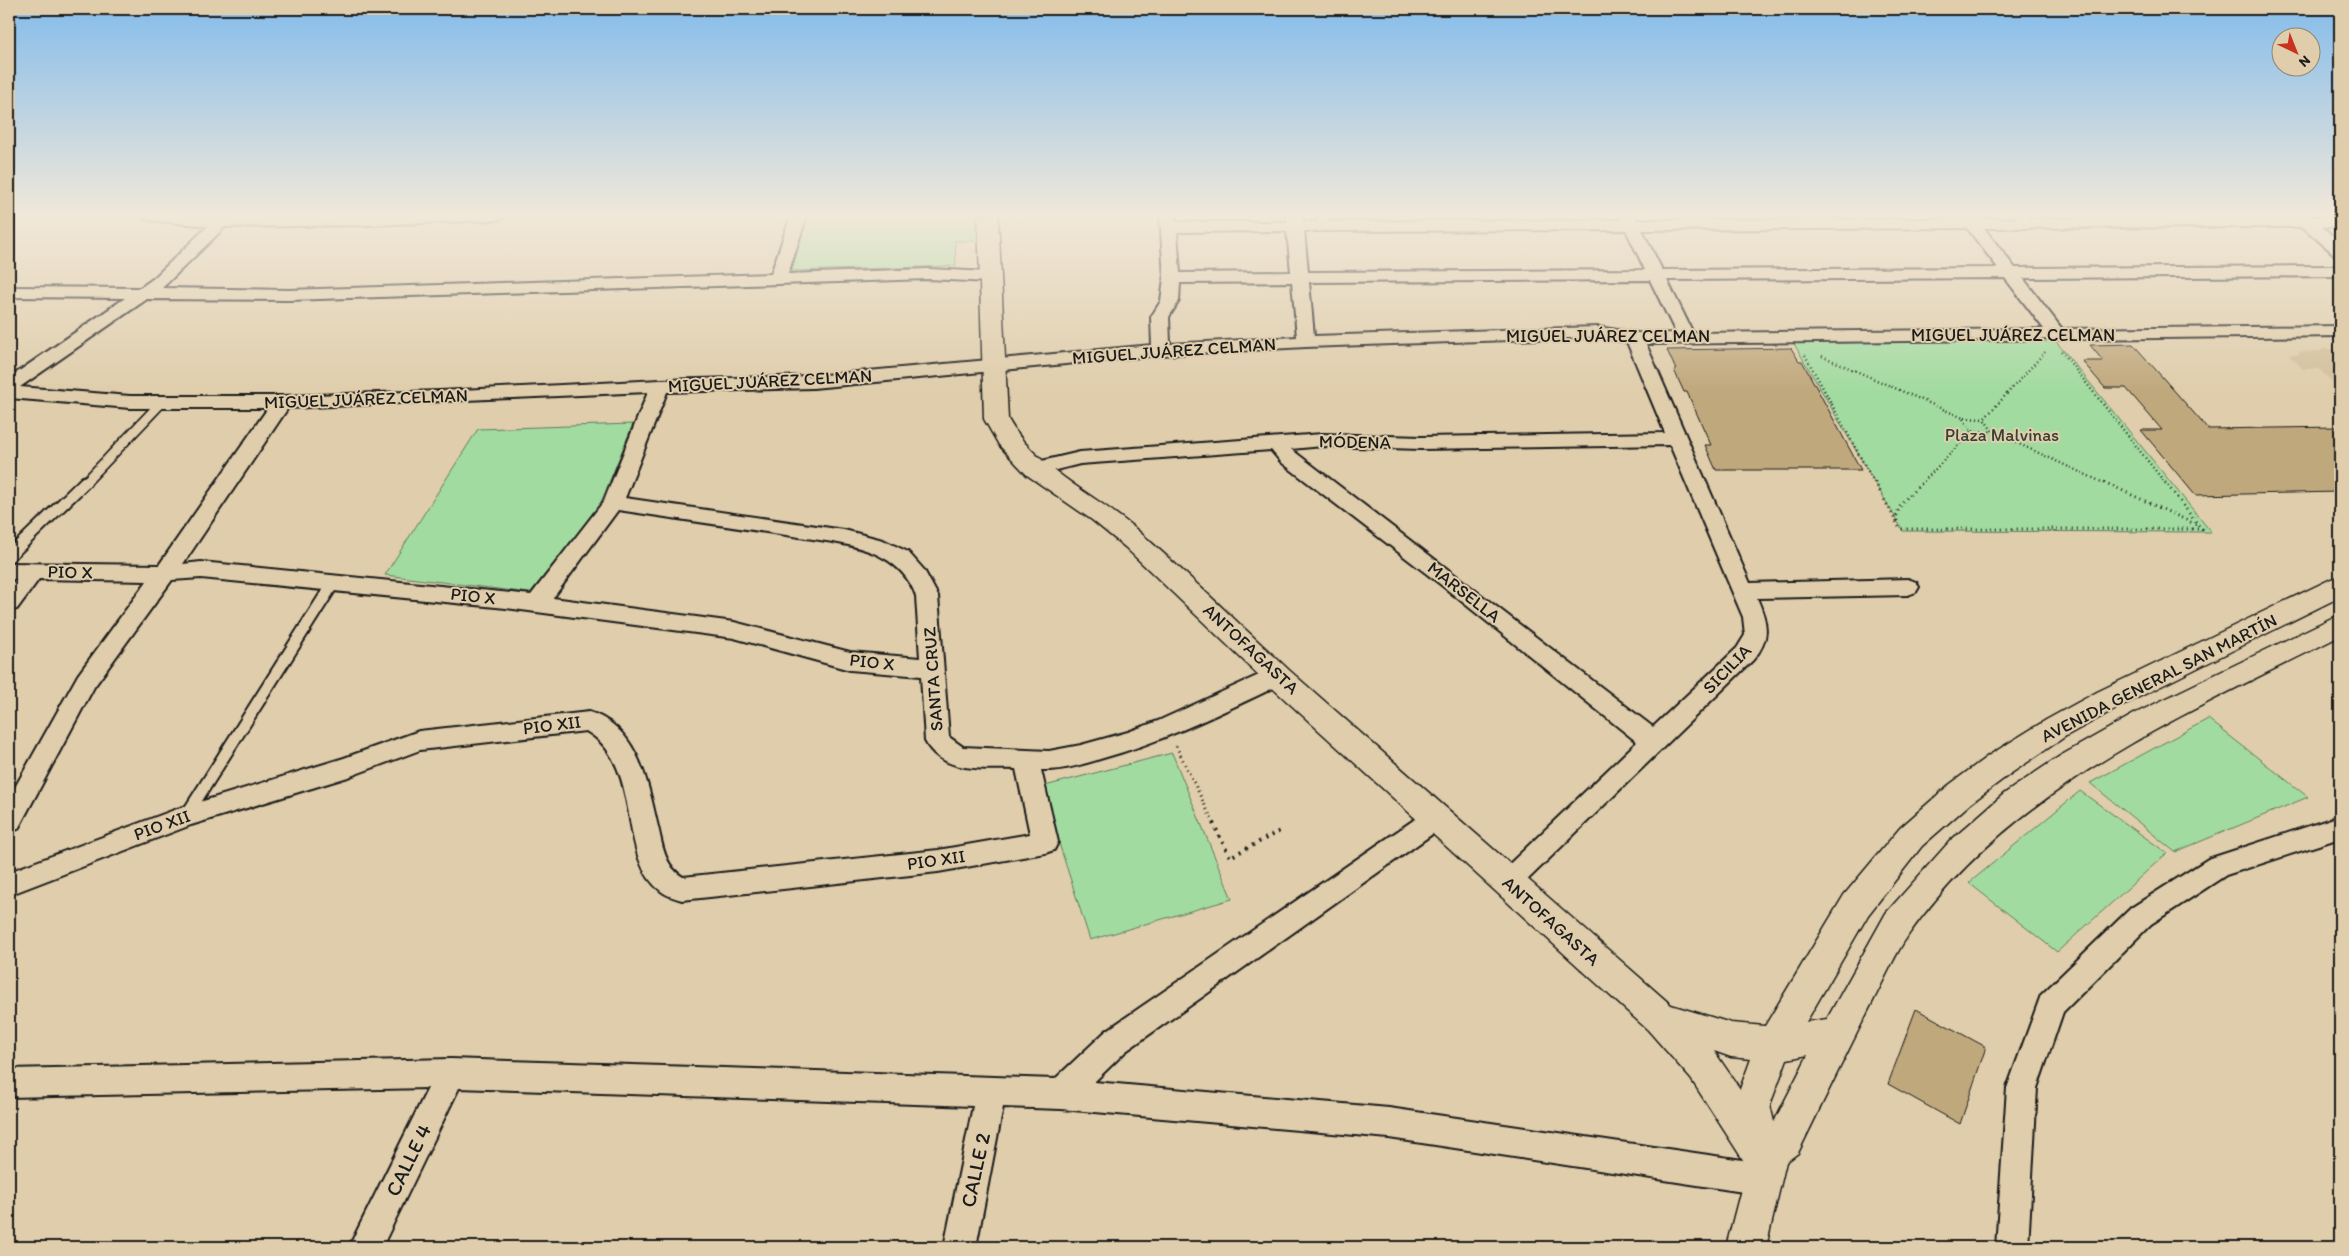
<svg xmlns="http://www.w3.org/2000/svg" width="2349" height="1256" font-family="Itim,sans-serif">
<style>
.built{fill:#d2bf9a}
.green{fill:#a2dba0;stroke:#5f7c5e}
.building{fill:#c0a87d;stroke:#1c1c1c}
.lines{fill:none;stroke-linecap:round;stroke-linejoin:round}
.lane-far1-casing{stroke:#1c1c1c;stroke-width:12}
.lane-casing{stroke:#1c1c1c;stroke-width:15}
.street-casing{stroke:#1c1c1c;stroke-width:4}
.secondary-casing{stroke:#1c1c1c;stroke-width:3}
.path-far2{stroke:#1c1c1c;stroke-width:2.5;stroke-dasharray:1 3;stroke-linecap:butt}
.path-far1{stroke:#1c1c1c;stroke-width:3;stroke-dasharray:1 4;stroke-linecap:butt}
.path{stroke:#1c1c1c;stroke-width:4;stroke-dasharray:2 5;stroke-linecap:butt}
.lane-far1{stroke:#dfcdab;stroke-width:9}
.lane{stroke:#dfcdab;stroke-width:11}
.street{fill:#dfcdab;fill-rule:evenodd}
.secondary{fill:#dfcdab;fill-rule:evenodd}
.labels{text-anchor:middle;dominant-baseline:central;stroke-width:4;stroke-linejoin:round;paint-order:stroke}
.street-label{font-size:18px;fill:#1c1c1c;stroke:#dfcdab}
.park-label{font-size:18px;fill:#374236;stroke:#dfcdab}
.near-street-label{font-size:21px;fill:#1c1c1c;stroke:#dfcdab}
</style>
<rect width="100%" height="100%" fill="#dfcdab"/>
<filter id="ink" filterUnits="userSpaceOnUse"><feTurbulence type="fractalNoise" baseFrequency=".02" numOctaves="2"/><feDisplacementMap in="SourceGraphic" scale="10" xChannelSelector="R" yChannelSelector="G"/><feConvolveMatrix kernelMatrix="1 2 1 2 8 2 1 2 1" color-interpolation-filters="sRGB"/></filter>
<g filter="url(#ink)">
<path class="built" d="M2321,349h19v41l-21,-21h-16l-14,-14 11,-1 -2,-2 25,-1z"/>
<g class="green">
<path d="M808,215h170l3,26h-26l1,25 -164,5z"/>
<path d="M2054,339l157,193 -308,-1 -110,-189z"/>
<path d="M633,424l-34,83 -69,86 -145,-18 93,-146z"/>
<path d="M2208,719l100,78 -133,55 -85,-69z"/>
<path d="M1172,753l60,146 -142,41 -49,-153z"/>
<path d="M2080,791l87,62 -110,99 -88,-69z"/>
</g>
<g class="building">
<path d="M2133,344l75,85 132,-2v65l-145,3 -54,-65h21l-36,-42h-21l-23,-27h21l-13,-16z"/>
<path d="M1791,348l8,13h3l59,109h-145l-11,-25h6l-24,-53h-3l-10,-22h2l-9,-20z"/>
<path d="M1916,1009l70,38 -26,77 -72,-40z"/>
</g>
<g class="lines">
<g class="lane-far1-casing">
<g id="lane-far1">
<path d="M2020,215l8,9"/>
<path d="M1320,227l5,-12"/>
<path d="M84,484l78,-82"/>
</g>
</g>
<g class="lane-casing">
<g id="lane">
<path d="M9,556l76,-74"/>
<path d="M186,816l148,-234"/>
</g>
</g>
<g class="street-casing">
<g id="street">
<path d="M141,215h55l25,2 285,-2 -2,3 -6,2 -129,5 -144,2 -63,61 127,2 482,-16 20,-59h16l-19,59 140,-5 62,3 6,1 2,4 -2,4 -6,1 -62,-3 -639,21 -142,-1 -127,88 110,9h152l158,-5 220,-11 153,-4 339,-31 -1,-28 10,-16 3,-23 -4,-63h16v7h111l-1,-7h16l1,7 319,-2 -3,-5h16l3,5 322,-1 -1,-4h14l3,4 321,-2 5,-2 10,2h28v10h-18l18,16v13l-6,-2 -31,-27 -319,1 31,40 325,-2v10l-317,2 39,51 278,-3v10l-694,8 104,239 158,-4 8,3 3,5 -3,5 -8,3 -151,3c11,25 14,41 -4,62l-237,231 -9,3 -9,-3 -4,-8 4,-8 139,-133 -197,-158 -159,-122 -10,-12 -191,14 -44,11 -7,-1 -3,-5 3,-5 51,-12 243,-18 98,3 244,-4 -38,-91 -29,-5 -292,10 -145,8 -348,33 -146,4 -42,106 219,32 39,10 25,12 16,18 14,26 11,141 14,10 86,4 32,-6 47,-13 30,-11 112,-51 8,-3 8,3 4,6 -4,6c-61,29 -120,59 -186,77 -19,6 -40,12 -59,11l17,72 -4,8 -9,3 -107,19 -256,28c-7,-2 -15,-4 -21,-9 -46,-35 -16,-126 -75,-160l-166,19 -72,27 -157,48 -182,70v-23l168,-63 167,-51 75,-27 170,-19c51,16 59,74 70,119 4,18 7,36 24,46l255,-27 92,-16 -14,-65c-32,-1 -74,5 -91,-28l-4,-65 -71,-6 -116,-32 -228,-30 -305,-30 -29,2 -78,107 -76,142 -9,3v-34l69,-123 69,-94 -108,-2 -22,30 -8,2v-23l7,-9h-7v-16l150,2 109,-157h-138l-121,-10v-20l116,-80 -116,-1v-10l131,1 14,-10 54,-52 -59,-6 -6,-2zM1967,228l31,40 -336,2 -20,-40zM1626,230l19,40 -337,2 -4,-41zM1287,231l4,41 -111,1 -3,-41zM2005,278l39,51 -351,4 -26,-53zM1650,280l26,53 -32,1 -46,-7 -284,9 -5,-54zM1292,282l5,55 -127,7 -1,-27 10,-16 1,-18zM648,392l-44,109 -73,94 -330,-33 -18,2 105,-156zM1670,445l73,172 2,18 -8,13 -84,79 -362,-278 32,-3 98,3zM618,510l215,32c35,6 70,17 83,54l4,62 -70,-6 -116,-30 -181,-24z"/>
<path d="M1436,807l9,4 4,7 -4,7 -319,226 -32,31 295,26 374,55 11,5 5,11 -5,11 -11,5 -374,-57 -328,-29 -58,-2 -27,140h-32l29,-141 -514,-18 -77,159h-33l79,-159 -419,9v-28l442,-10 604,20 51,-48 321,-220z"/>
<path d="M2340,816v22l-114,37 -75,49 -88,88 -26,76 -9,159h-32l11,-159 34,-93 90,-87 77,-49z"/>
</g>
</g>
<g class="secondary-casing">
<path id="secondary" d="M978,215h20l10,204c28,52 94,78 137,118 49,43 96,89 144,133 127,112 255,223 382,335l60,18 34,3 79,-131 56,-67 49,-43 39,-29 58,-36 51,-28 234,-113 9,-2v20l-223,111 -51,28 -56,38 -39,29 -49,43 -54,69 -62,107 21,-3 59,-106 64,-72 55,-48 55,-37 76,-43 204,-99v22c-156,79 -326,150 -431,298 -14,20 -24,44 -35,65 -26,51 -51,103 -76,154l-12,9 -20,85h-40l21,-81 -56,-87 -43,-49 -380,-346 -143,-137 -33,-27 -65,-45 -28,-30 -15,-26zM1714,1051l17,6 20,2 -11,30zM1808,1055l-34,67 -4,-17 17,-46z"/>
</g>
<g class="path-far2">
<path d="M2061,351l105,133"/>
<path d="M2045,352l-61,67 9,13 113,52"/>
<path d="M1805,355l70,129"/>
<path d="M1822,356l141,62 21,1"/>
<path d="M1963,419l9,12 21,1"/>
<path d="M1921,484l51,-53"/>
</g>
<g class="path-far1">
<path d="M1875,482l25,47h302l-3,-3"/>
<path d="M2104,482l95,44 -34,-44"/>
<path d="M1897,521c-3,-15 16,-29 26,-39"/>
<path d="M1176,746l38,78"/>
</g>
<path class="path" d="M1213,823l17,34 50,-26"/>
<use href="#lane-far1" class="lane-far1"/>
<use href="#lane" class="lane"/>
<use href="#street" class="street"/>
<use href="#secondary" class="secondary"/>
</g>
</g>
<linearGradient id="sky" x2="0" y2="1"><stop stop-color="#84bceb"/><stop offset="0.55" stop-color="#f1e8d9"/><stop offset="1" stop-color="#f1e8d9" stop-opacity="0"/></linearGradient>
<rect width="2349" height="391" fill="url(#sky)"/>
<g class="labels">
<g class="street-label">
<text x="2013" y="335">MIGUEL JUÁREZ CELMAN</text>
<text x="1608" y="336">MIGUEL JUÁREZ CELMAN</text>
<text transform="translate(1174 351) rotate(-4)">MIGUEL JUÁREZ CELMAN</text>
<text transform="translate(770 381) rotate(-3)">MIGUEL JUÁREZ CELMAN</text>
<text transform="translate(366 399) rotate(-2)">MIGUEL JUÁREZ CELMAN</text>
<text transform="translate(1355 442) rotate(1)">MÓDENA</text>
<text transform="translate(70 572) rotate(1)">PIO X</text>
<text transform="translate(1464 592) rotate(38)">MARSELLA</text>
<text transform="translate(473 596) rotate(6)">PIO X</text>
<text transform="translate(1251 649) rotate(43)">ANTOFAGASTA</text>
<text transform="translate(872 662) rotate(6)">PIO X</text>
<text transform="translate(1727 669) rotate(-46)">SICILIA</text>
<text transform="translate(2159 678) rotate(-27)">AVENIDA GENERAL SAN MARTÍN</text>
<text transform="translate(933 679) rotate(-94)">SANTA CRUZ</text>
<text transform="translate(552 725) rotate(-7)">PIO XII</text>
<text transform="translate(162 825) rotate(-20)">PIO XII</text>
<text transform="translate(936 860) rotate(-8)">PIO XII</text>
<text transform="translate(1551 921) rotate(42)">ANTOFAGASTA</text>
</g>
<g class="park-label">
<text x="2002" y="435">Plaza Malvinas</text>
</g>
<g class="near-street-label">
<text transform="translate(408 1160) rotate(-64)">CALLE 4</text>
<text transform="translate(975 1170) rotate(-78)">CALLE 2</text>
</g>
</g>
<rect width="2349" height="1256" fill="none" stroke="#dfcdab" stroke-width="30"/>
<rect x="15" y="15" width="2319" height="1226" fill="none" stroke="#1c1c1c" stroke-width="2" filter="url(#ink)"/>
<g transform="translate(2296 52) rotate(137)"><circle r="24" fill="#dfcdab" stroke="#918672"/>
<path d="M0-4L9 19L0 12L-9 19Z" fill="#c8321e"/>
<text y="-8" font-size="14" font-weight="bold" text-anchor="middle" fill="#1c1c1c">N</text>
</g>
</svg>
